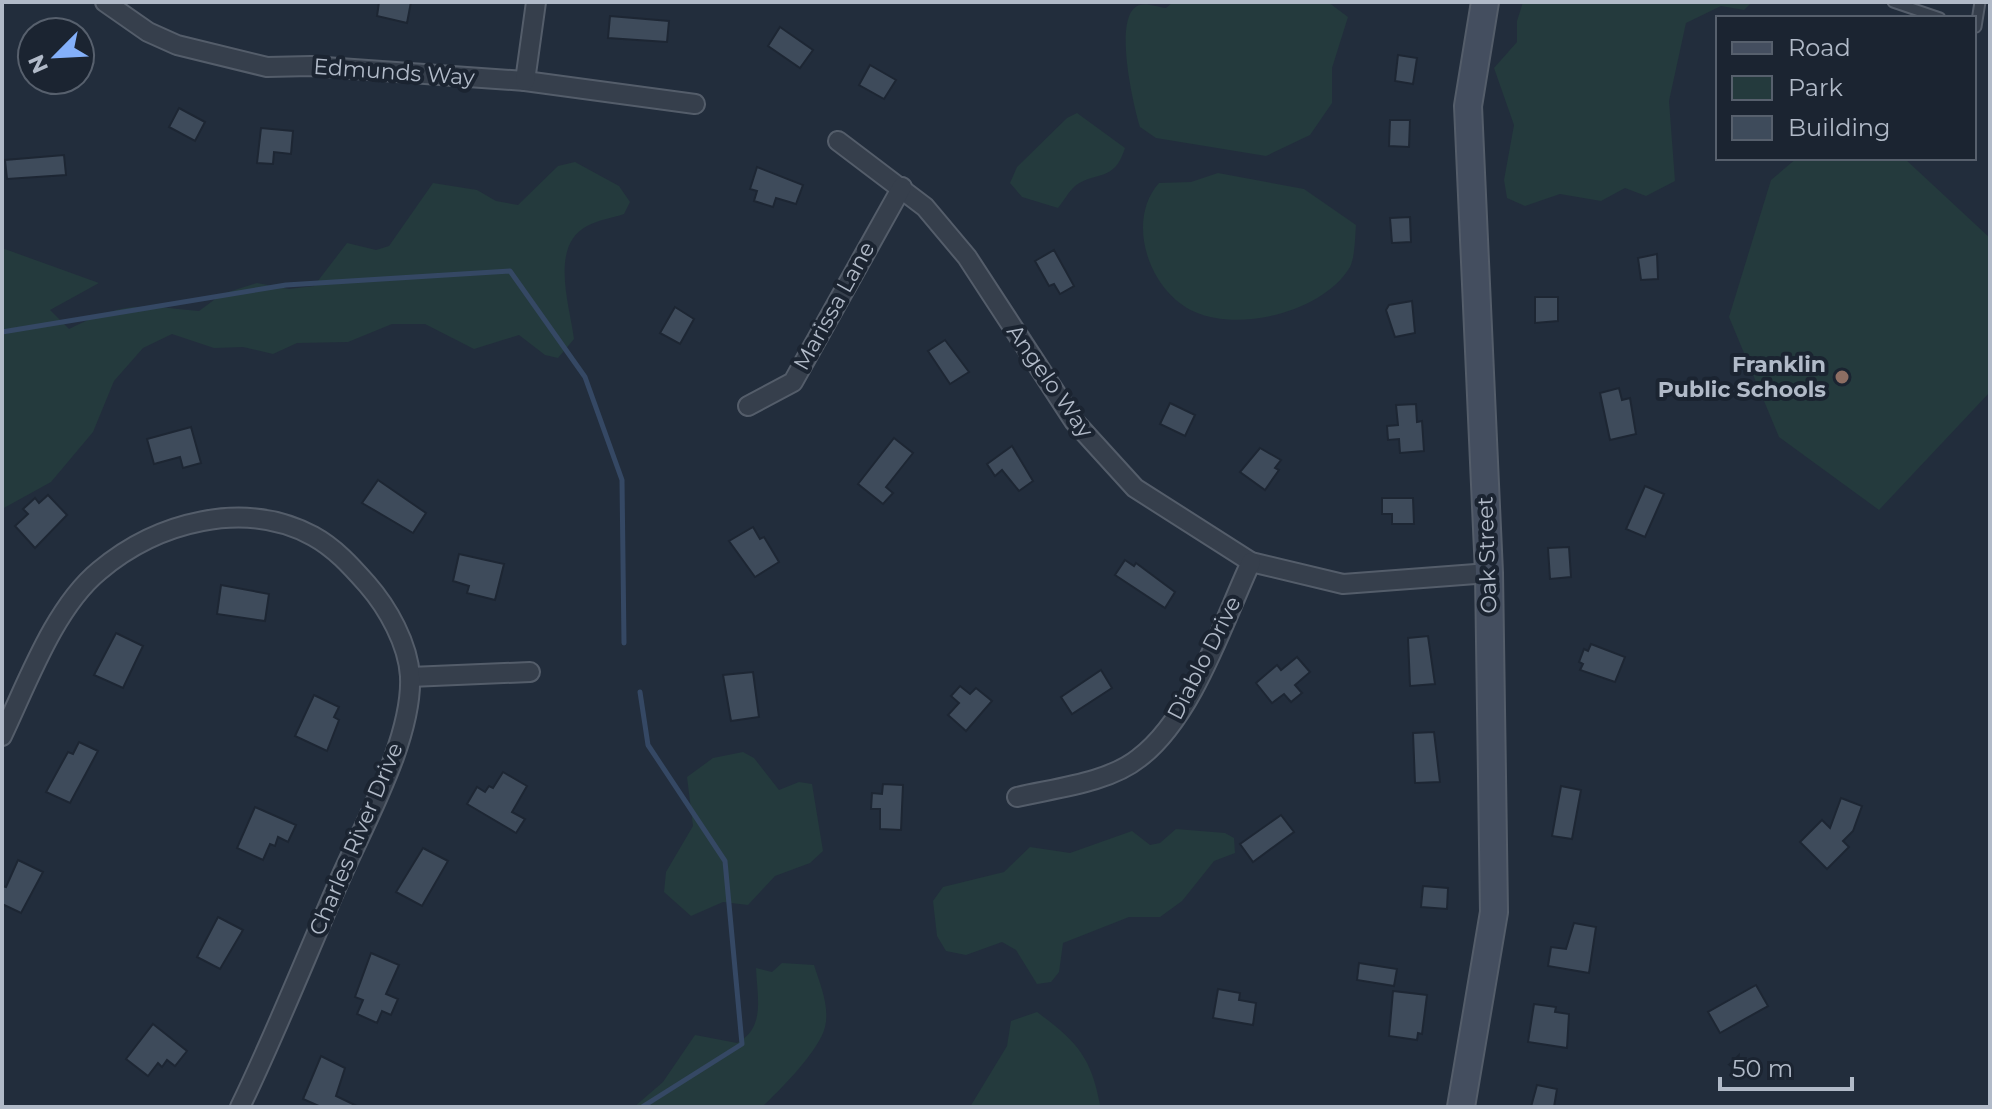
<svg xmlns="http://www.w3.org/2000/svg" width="1992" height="1109" font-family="Montserrat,sans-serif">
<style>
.green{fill:#243a3d}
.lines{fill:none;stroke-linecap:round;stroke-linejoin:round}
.stream{stroke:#354864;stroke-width:5}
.building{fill:#3e4b5b;stroke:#1d2633;stroke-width:2}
.service-casing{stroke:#545d6a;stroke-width:13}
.minor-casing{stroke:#545d6a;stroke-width:22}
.secondary-casing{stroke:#545d6a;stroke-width:30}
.service{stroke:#363f4c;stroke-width:9}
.minor{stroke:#363f4c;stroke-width:18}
.secondary{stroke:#444e5f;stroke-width:26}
.education-dot{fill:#8d6e63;stroke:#1b2431;stroke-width:3}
.labels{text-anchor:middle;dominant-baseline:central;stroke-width:8;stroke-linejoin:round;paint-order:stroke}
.street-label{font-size:22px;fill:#b1bac8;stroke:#1b2431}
.poi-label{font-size:22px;font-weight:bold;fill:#b1bac8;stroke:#1b2431;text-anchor:end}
</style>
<rect width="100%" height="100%" fill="#222d3c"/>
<g class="green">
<path d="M1173,2h155l20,15 -16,51v35l-22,32 -44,21 -110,-18 -16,-11c-6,-19 -29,-115 0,-122 7,-2 19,2 26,3z"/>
<path d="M1523,2h229l-8,8 -23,-4 -35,17 -17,78 6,80 -29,15 -21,-8 -24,13 -41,-7 -35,12 -18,-8 -3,-18 10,-55 -20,-57 23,-26v-21z"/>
<path d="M1077,113l48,35c-11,35 -28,22 -50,38 -6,5 -12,16 -17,22l-36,-11 -12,-14 7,-16 50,-49z"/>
<path d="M1797,158h107l86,80v154l-111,118 -100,-73 -50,-120 42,-137z"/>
<path d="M575,162l44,24 11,16 -6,12c-12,4 -26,6 -37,12 -38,20 -17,80 -13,113l-16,19 -13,-3 -26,-20 -45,14 -49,-25h-33l-44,18 -51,1 -24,11 -30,-7 -29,1 -42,-14 -29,14 -29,33 -21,51 -42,50 -49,27v-261l97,35 -49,27 19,19c55,-28 71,-24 130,-18l23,-17 35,-11 32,6 25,-3 33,-43 29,7 13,-4 44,-63 44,7 19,11 22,4 40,-39z"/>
<path d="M1218,173l86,16 52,36c-1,12 -1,32 -6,42 -27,45 -110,65 -155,45 -46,-20 -70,-91 -36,-129l32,-1z"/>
<path d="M743,752l11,6 25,32 20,-8 13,2 11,67 -13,12 -35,13 -27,29 -25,-3 -32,14 -27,-24 2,-20 27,-46 -6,-49 26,-19z"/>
<path d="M1176,829l49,4 9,5 1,15 -21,8 -32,40 -22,16h-31l-66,26 -4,29 -8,10 -14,2 -21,-34 -14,-8 -36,13 -20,-4 -9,-15 -4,-35 10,-14 61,-15 26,-25 40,6 62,-22 18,14 10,-2z"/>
<path d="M782,963l32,2c6,19 16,42 11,62 -6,24 -45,63 -63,80h-128l29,-25 32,-47 42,8c29,-15 20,-47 19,-75l16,4z"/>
<path d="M1037,1012c39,29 54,44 63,93l5,2h-135l37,-61 4,-25z"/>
</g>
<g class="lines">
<g class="stream">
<path d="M2,332l284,-47 224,-14 75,106 37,103 2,163"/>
<path d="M640,692l8,53 77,116 17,183 -100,63"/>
</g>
</g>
<g class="building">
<path d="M379,2h32l-4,21 -30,-7z"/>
<path d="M610,16l59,5 -2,21 -59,-4z"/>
<path d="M780,27l33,23 -13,18 -32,-22z"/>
<path d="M1398,55l19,3 -4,26 -18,-3z"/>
<path d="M870,65l26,15 -12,19 -25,-14z"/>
<path d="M179,108l26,14 -10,19 -26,-14z"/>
<path d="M1390,120h20l-1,27 -20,-1z"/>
<path d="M261,128l32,3 -2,23 -17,-2 -1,12 -16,-1z"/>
<path d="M64,155l2,20 -59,4 -2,-19z"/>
<path d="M757,167l46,18 -7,19 -20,-6 -3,9 -19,-6 3,-10 -7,-2z"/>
<path d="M1410,217l1,25 -19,1 -2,-25z"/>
<path d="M1054,250l20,36 -14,8 -6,-10 -5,2 -14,-25z"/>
<path d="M1657,254l1,25 -17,1 -3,-22z"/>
<path d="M1535,297h23v24l-23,2z"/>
<path d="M1412,301l3,32 -20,4 -9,-27 3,-5z"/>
<path d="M675,307l19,12 -14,25 -20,-11z"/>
<path d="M945,340l24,32 -19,12 -22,-33z"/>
<path d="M1619,388l3,12 8,-2 6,36 -26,6 -10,-47z"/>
<path d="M1170,403l25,12 -10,21 -25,-12z"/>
<path d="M1416,404l1,18 5,-1 2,30 -24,2 -1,-14 -11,1 -1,-14 11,-1 -2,-20z"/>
<path d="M191,427l10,36 -18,5 -3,-11 -26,7 -7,-25z"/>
<path d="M894,438l19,15 -27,34 7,6 -10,11 -25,-20z"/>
<path d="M1012,446l21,35 -14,10 -17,-21 -7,6 -8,-12z"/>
<path d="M1260,448l21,12 -6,8 4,2 -14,20 -25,-18z"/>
<path d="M378,480l48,33 -13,20 -51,-30z"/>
<path d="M1645,486l19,8 -19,43 -19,-8z"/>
<path d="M48,495l19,20 -32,33 -20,-22 13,-12 -5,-5 12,-11 4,5z"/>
<path d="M1382,498h31l1,26h-22v-10h-10z"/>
<path d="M753,527l7,12 4,-2 15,25 -24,15 -26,-36z"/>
<path d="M1569,547l2,30 -21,2 -2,-31z"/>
<path d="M459,554l45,10 -9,36 -28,-7 2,-7 -16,-5z"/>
<path d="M1125,560l9,6 2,-3 39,29 -10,16 -50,-33z"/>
<path d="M221,585l48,9 -4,27 -48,-7z"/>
<path d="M116,633l27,13 -20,42 -29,-13z"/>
<path d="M1428,636l7,48 -25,2 -2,-48z"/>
<path d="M1591,644l34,13 -10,25 -35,-12 3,-6 -4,-2 5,-13 4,2z"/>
<path d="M1297,657l13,15 -15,13 7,8 -11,9 -7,-8 -12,9 -16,-20 21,-18 4,5z"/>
<path d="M1101,670l11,18 -40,26 -11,-17z"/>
<path d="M753,672l6,45 -28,4 -8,-46z"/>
<path d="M960,686l10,8 6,-6 16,13 -26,30 -18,-16 11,-12 -8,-7z"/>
<path d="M314,695l25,12 -5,10 5,3 -12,31 -32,-15z"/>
<path d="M1434,732l6,50 -25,1 -2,-50z"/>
<path d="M79,742l19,9 -28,52 -24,-11 22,-40 5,2z"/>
<path d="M503,772l24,14 -15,26 13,7 -9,14 -49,-29 10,-17 8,5 4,-6 4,2z"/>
<path d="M883,784l20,1 -2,45 -21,-1v-20h-9l1,-16 10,1z"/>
<path d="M1561,786l20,4 -9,49 -20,-3z"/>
<path d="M1841,798l21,8 -9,25 -10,10 6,6 -22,22 -27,-27 22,-22 8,8z"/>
<path d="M255,807l41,18 -8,17 -10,-5 -3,9 -5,-2 -7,16 -26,-12z"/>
<path d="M1281,815l13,17 -41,30 -13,-18z"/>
<path d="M423,848l25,13 -26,45 -26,-14z"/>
<path d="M18,860l25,12 -22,41 -19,-9v-18l4,1z"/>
<path d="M1423,886l25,2 -1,21 -26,-2z"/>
<path d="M218,917l25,13 -23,39 -23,-12z"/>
<path d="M1574,923l22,4 -7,46 -41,-7 3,-19 15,2z"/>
<path d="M371,953l28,12 -13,29 12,5 -7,16 -9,-4 -5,12 -20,-9 6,-14 -8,-3z"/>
<path d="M1359,963l38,6 -3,17 -37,-6z"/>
<path d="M1756,985l12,21 -48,27 -12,-21z"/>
<path d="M1218,989l22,4 -1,7 17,3 -3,22 -40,-7z"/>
<path d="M1393,991l34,4 -5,39 -4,-1 -1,7 -28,-4z"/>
<path d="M1534,1004l22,3 -1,5 14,2 -2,34 -39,-6z"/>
<path d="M153,1024l34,27 -12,15 -8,-6 -5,7 -4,-4 -10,13 -22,-17z"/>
<path d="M321,1056l24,12 -9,28 23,11h-38l-18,-8z"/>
<path d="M1537,1085l20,4 -3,18h-23z"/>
</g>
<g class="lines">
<g class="service-casing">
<g id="service">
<path d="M1893,2l47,16"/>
<path d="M1976,27l4,-25"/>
</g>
</g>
<g class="minor-casing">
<g id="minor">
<path d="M105,2l43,30 29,13 90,22 44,-1 214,15 170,23"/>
<path d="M525,81l11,-79"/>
<path d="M838,141l87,66 42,50 107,164 61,67 116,74 92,22 146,-11"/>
<path d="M748,406l45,-24 109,-195"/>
<path d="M410,677l120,-5"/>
<path d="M2,736c25,-52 52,-128 97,-165 58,-49 145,-72 214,-35 22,12 38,30 54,48 21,24 41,60 43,92 3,64 -48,151 -73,210 -32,73 -62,149 -97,221"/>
<path d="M1017,797c38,-9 91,-14 122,-39 54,-41 84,-136 112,-196"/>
</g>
</g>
<g class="secondary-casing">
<path id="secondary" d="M1461,1107l33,-195 -5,-339 -21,-467 17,-104"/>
</g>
<use href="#service" class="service"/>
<use href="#minor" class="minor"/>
<use href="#secondary" class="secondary"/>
</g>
<circle class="education-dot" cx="1842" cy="377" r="8"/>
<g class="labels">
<g class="street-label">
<text transform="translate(394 72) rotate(4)">Edmunds Way</text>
<text transform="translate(834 306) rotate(-61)">Marissa Lane</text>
<text transform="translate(1050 381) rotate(55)">Angelo Way</text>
<text transform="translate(1487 555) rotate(-92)">Oak Street</text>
<text transform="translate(1204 658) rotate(-63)">Diablo Drive</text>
<text transform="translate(356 839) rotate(-67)">Charles River Drive</text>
</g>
<g class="poi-label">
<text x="1826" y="364">Franklin<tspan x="1826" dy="25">Public Schools</tspan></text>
</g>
</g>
<rect width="1992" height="1109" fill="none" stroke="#b1bac8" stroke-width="8"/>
<rect x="1716" y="16" width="260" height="144" fill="#1b2431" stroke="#57606d" stroke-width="2"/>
<rect x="1732" y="42" width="40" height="12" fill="#444e5f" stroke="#57606d" stroke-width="2"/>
<text x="1788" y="56" font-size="24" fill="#b1bac8">Road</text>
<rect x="1732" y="76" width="40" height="24" fill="#243a3d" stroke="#57606d" stroke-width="2"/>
<text x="1788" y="96" font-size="24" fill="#b1bac8">Park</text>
<rect x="1732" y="116" width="40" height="24" fill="#3e4b5b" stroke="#57606d" stroke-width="2"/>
<text x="1788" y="136" font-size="24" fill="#b1bac8">Building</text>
<g transform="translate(56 56) rotate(246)"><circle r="38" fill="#1b2431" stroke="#57606d" stroke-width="2"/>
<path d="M0-6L14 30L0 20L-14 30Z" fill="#84b0fa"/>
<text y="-12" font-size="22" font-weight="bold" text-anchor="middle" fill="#b1bac8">N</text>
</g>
<path d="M1720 1077v12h132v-12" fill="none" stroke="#b1bac8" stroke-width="4"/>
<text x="1732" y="1077" font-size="24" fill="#b1bac8" stroke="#1b2431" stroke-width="6" paint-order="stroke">50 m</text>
</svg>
